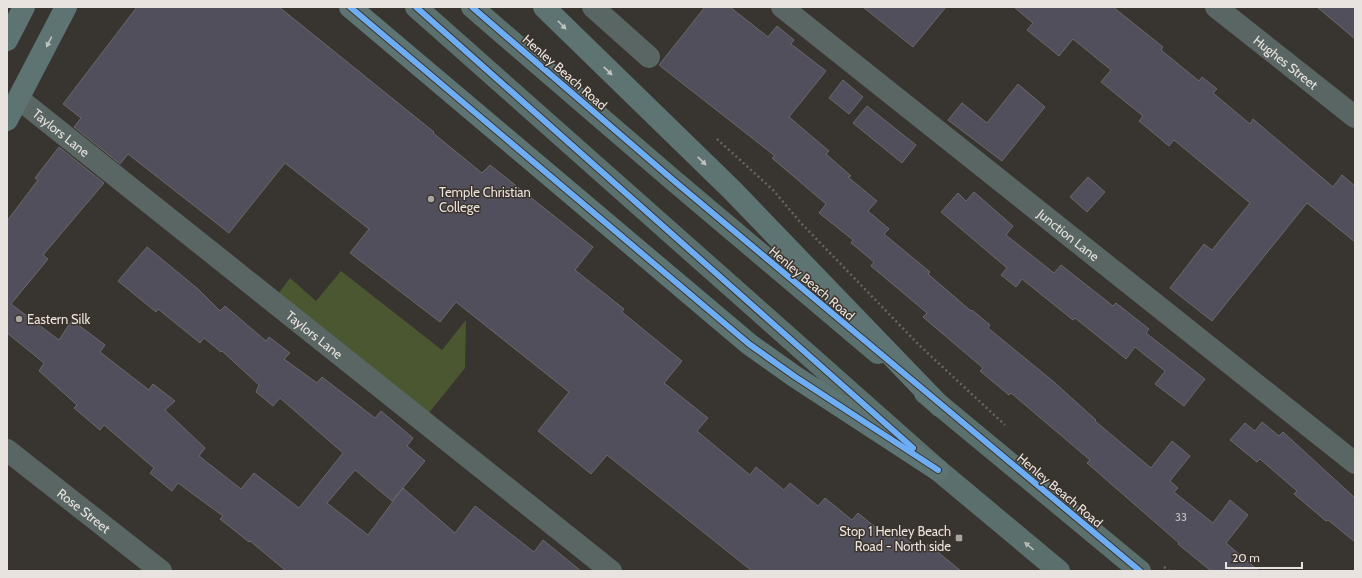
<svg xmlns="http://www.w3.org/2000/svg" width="1362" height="578" font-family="Cabin,sans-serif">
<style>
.green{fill:#4b5731}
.building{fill:#514f5b;stroke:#6a6868}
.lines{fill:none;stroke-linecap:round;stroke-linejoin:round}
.path{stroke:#626866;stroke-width:2.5;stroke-dasharray:2 3;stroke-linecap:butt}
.minor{stroke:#5a6664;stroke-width:22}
.major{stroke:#5b6f6c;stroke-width:22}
.highway{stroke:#5e7472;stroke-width:22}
.cycleway-casing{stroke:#3c332c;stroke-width:8}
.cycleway{stroke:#6dadf4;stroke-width:6}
.oneway{fill:#bfc2be}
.oneway2{fill:#b7bab6}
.poi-dot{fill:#aaa6a1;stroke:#3c332c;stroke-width:1.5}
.labels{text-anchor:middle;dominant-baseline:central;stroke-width:3;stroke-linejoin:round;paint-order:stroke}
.number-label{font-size:11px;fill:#c2bebd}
.street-label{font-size:13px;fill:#e8e3de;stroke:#3c332c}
.poi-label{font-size:13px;fill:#e8e3de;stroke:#3c332c;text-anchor:start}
</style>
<rect width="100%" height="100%" fill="#383430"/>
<path class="green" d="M341,271l101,79 24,-30 -1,48 -37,46 -150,-120 12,-16 26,23z"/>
<g class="building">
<path d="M137,7h142l155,125 -1,1 49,40 8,-8 103,82 -18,23 49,39 -2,3 60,49 -18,22 44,35 -11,13 53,44 6,-8 28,23 6,-7 28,23 7,-8 27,22 6,-7 28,23 7,-8 29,24 6,-8 33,27h-209l-145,-116 -16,19 -53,-43 31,-39 -113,-90 -16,20 -90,-69 19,-24 -84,-66 -56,70 -101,-79 -8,10 -46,-37 7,-9 -18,-14z"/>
<path d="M705,7h25l38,30 9,-11 17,14 -3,4 35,27 -37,46 40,34 -3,3 25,22 -3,1 29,24 -9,10 21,18 -5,5 46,38 -2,2 43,37 1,-1 18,15 -2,3 66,54 42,38 -1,1 56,47 21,-27 18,15 -20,25 8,7 -4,4 39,31 17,-23 18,15 -22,28 33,28h-48l-33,-27 1,-1 -92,-80 3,-3 -79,-67 -2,2 -29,-24 3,-3 -60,-51 4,-4 -56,-47 3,-4 -23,-19 2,-3 -34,-27 7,-9 -54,-46 3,-2 -116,-91z"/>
<path d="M863,7h83l-33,40z"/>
<path d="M1014,7h99l50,40 -2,3 38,31 3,-4 15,12 -4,4 37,31 3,-5 80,68 9,-12 13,11v56l-48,-39 -95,118 -42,-33 34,-44 8,6 38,-47 -76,-63 -5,6 -30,-25 4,-5 -42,-34 10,-12 -38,-31 -14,17 -32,-26 6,-7z"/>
<path d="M1317,7h38v32z"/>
<path d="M843,80l20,17 -14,17 -20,-16z"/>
<path d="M1018,84l27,23 -43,54 -54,-41 14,-17 25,20z"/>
<path d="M867,106l49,39 -14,18 -49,-40z"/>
<path d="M59,147l45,36 -61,72 5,4 -37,45 48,36 13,-20 33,25 -5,7 49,38 4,-6 22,17 -10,9 40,38 -6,8 42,33 13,-16 45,35 44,-55 -63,-55 -7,8 -17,-14 3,-7 -37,-34 -1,1 -17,-14 -4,5 -42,-34 -2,3 -38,-31 29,-34 51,42 22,22 5,-5 41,35 3,-4 21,16 -6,6 33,24 5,-6 53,41 6,-7 32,27 -6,8 18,15 -33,40 -37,-31 -28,33 41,32 35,-47 52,45 20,-27 59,46 9,-12 38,31h-295l-36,-30 -1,1 -29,-23 3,-3 -45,-33 -6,8 -22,-18 4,-5 -50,-43 -4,5 -26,-22 3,-3 -38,-34 5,-8 -37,-30v-112l31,-41 -3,-2z"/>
<path d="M1088,177l17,15 -18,20 -17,-15z"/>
<path d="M974,192l39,34 -7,9 48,38 7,-8 52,41 3,-3 33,26 -3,4 59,46 -21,27 -29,-22 10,-13 -30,-24 -9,12 -51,-41 -2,2 -51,-41 -6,8 -15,-12 6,-7 -66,-56 17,-19 8,8z"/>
<path d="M1262,422l17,14 4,-4 72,66v44l-27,-22 -2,1 -32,-27 3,-3 -37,-32 -3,3 -27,-22 15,-17 10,8z"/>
</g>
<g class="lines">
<g class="path">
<path d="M717,139l56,51 28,33 118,122 86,80"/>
<path d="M1164,567l5,4"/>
</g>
<g class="minor">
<path d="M593,7l56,50"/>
<path id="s1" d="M782,7l573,456"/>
<path id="s2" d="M1216,7l139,110"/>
<path id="s3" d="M19,99l592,472"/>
<path id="s4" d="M7,450l154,121"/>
</g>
<g class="major">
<path d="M416,7l522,463 121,101"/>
<path d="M472,7l201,173 205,173"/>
<path d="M925,393l215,178"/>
</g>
<g class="highway">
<path d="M350,7l399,337 45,32 144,94"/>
<path d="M544,7l188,183 208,216"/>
<path d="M7,40l17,-33"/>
<path d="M7,120l59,-113"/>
</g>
<g class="cycleway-casing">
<g id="cycleway">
<path d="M350,7l399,337 45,32 144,94"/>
<path d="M416,7l497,441"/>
<path d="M472,7l201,173 467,391"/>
</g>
</g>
<use href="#cycleway" class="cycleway"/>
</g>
<defs><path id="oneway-solid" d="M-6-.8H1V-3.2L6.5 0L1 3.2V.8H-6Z"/></defs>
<g class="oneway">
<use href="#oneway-solid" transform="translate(562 25) rotate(46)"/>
<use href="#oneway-solid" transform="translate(49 42) rotate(117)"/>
<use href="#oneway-solid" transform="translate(608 71) rotate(44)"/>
<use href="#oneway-solid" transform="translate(702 161) rotate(44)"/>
</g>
<use class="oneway2" href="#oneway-solid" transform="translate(1029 546) rotate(-140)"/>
<g class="poi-dot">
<circle cx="431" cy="199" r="4"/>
<circle cx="19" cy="319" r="4"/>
<rect x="955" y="534" width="8" height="8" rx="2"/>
</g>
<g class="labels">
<g class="number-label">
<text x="1181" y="517">33</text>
</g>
<g class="street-label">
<text stroke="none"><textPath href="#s2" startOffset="89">Hughes Street</textPath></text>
<text transform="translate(565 72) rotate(41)">Henley Beach Road</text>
<text stroke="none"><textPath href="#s3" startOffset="54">Taylors Lane</textPath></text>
<text stroke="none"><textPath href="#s1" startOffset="366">Junction Lane</textPath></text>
<text transform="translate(812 283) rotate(40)">Henley Beach Road</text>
<text stroke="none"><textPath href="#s3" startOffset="378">Taylors Lane</textPath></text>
<text transform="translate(1060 490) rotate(40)">Henley Beach Road</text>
<text stroke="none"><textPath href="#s4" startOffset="98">Rose Street</textPath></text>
</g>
<g class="poi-label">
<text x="439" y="192">Temple Christian<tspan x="439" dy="15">College</tspan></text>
<text x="27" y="319">Eastern Silk</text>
<text x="951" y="531" text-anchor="end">Stop 1 Henley Beach<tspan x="951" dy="15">Road - North side</tspan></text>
</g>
</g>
<rect width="1362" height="578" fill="none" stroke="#e8e3de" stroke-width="16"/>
<path d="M1226 562v6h76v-6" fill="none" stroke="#e8e3de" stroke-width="2"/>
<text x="1232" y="562" font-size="12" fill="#e8e3de" stroke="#3c332c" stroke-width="3" paint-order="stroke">20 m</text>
</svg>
